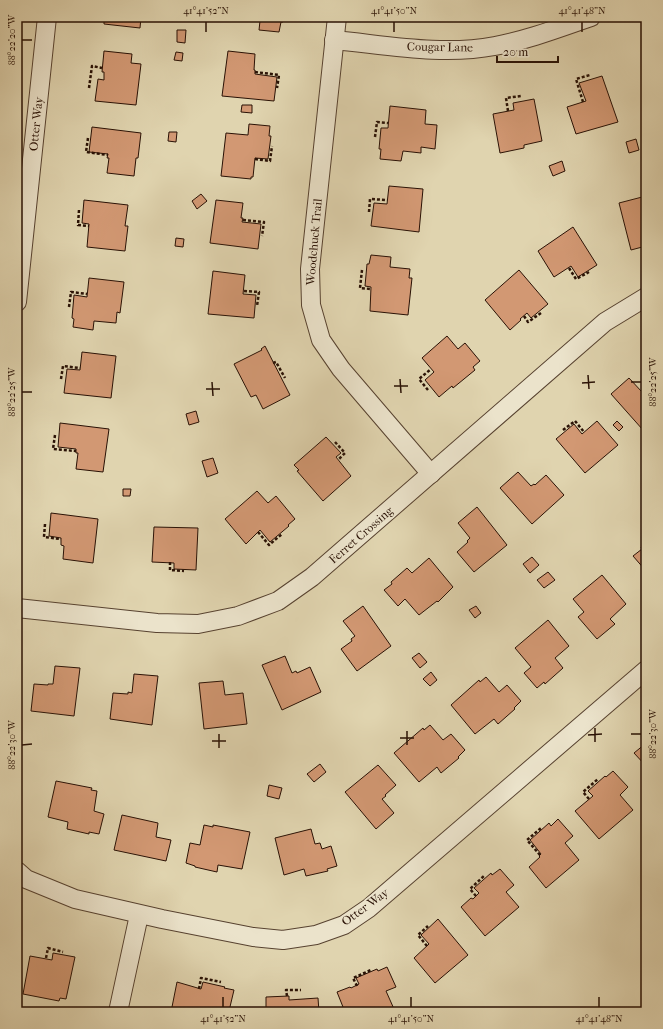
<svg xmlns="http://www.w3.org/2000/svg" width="663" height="1029" font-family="'IM FELL French Canon',serif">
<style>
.building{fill:#d29873;stroke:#291105}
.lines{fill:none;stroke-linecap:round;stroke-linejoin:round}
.street-casing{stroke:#574230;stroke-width:20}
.path{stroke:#291105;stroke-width:2.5;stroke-dasharray:3 2;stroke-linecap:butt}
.street{stroke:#ebe3cb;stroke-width:18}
.ticks{fill:none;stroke:#291105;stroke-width:1.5}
.labels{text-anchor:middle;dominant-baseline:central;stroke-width:3.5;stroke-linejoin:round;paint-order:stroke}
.street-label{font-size:12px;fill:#291105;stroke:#ebe3cb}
.neatline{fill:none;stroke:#291105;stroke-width:1.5}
.ticks-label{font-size:10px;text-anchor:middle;fill:#291105}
</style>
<rect width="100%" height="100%" fill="#e0d4af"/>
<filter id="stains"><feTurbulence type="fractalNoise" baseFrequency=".005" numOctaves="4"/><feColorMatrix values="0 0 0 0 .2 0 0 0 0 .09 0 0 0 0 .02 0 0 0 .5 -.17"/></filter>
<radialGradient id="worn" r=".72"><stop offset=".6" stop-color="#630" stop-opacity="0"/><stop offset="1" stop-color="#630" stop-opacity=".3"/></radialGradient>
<g class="building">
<path d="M104,17h37l-1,11 -36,-4z"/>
<path d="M238,17h45v5h-2l-2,10 -20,-2 1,-9 -22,-3z"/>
<path d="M177,30h9l-1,13 -8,-1z"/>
<path d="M104,51l28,3 -1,9 10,1 -5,41 -41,-4 3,-22 6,1v-8h-2z"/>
<path d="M228,51l27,3 -1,16h1v4l22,3 -3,24 -52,-5z"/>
<path d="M176,52l7,1 -1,8 -8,-1z"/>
<path d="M602,76l16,46 -42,12 -9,-27 19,-6 -7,-18z"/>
<path d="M643,82h3v28h-1z"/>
<path d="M534,99l8,42 -18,4v3l-24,5 -7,-39 21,-4 -1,-7z"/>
<path d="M242,105h10v8l-11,-1z"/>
<path d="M390,106l36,4 -1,14 12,1 -2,24 -14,-2v6l-18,-2 -2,10 -21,-2 1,-10h-2l2,-21h7z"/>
<path d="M249,124l21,2 -1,10h2l-3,23 -13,-1 -2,19h-2v2l-30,-3 5,-43 22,2z"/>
<path d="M92,127l49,6 -3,25h-2l-2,18 -27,-3 2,-15h-2l1,-4 -19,-2z"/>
<path d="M169,132h8l-1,10 -8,-1z"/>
<path d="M636,139l3,11 -10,3 -3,-11z"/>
<path d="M562,161l3,10 -12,5 -4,-10z"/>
<path d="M389,186l34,3 -4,43 -48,-6 3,-23 13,1z"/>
<path d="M201,194l6,7 -10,8 -5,-8z"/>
<path d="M646,196v50l-15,4 -12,-47z"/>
<path d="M84,200l44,5 -3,21h3l-3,25 -38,-4 2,-23 -7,-1z"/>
<path d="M216,200l27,3 -2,15h2l-1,4 19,2 -3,25 -48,-6z"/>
<path d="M573,227l24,38 -19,12 -7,-11 -17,11 -16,-26z"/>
<path d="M176,238l8,1 -1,8 -8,-1z"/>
<path d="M371,255l20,2 -1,10 20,2 -1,9h3l-4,37 -38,-4 1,-24 -6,-1 2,-22h2z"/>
<path d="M519,270l29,34 -17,14 -4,-5 -7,6 1,1 -11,10 -25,-30z"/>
<path d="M213,271l32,4 -2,19 13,1 -2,23 -46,-4z"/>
<path d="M89,278l35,4 -4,31 -3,-1 -1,11 -22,-2 -1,9 -20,-3 1,-8 -2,-1 2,-23 13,2z"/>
<path d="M447,336l11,13 7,-6 15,18 -7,6 2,3 -22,18 -1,-2 -13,11 -14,-17 9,-8 -12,-14z"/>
<path d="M265,346l25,49 -27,14 -7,-14 -5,2 -17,-33 28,-14 -1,-1z"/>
<path d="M82,352l34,4 -5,42 -47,-5 3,-24 13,1z"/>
<path d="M629,378l13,14 3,-3 1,1v38l-3,2 -32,-36z"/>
<path d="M196,411l3,11 -10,3 -3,-11z"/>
<path d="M597,421l21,24 -33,28 -29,-34 18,-15 8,10z"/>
<path d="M617,421l6,6 -4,4 -6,-6z"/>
<path d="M60,423l49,6 -6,43 -27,-3 2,-16h-2v-4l-18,-2z"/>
<path d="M326,437l15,16 -5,4 15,19 -28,25 -26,-30 2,-1 -5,-5z"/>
<path d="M213,458l5,15 -11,4 -5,-16z"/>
<path d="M518,472l13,14 3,-2 1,1 11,-10 18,20 -32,29 -32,-36z"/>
<path d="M123,489h8l-1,7h-7z"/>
<path d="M257,491l11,12 8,-7 19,23 -7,6 1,1 -19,16 -10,-12 -14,14 -21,-25z"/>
<path d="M477,507l30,38 -33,27 -17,-20 11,-10 -1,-1 3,-3 -12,-15z"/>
<path d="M51,513l47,6 -5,44 -30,-4 1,-13 -3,-1v-7l-12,-2z"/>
<path d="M154,527l44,1 -2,42 -22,-1v-6l-22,-1z"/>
<path d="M646,543v28l-13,-15 9,-7 -1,-2z"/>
<path d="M532,557l7,8 -9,8 -7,-9z"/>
<path d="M429,558l24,29 -15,15 -1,-1 -18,14 -14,-16 -7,7 -14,-16 8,-6 -1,-2 16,-14 5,5z"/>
<path d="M548,572l7,8 -11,8 -7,-8z"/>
<path d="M602,575l24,29 -16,15 5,5 -18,15 -19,-22 6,-5 -11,-13z"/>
<path d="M363,606l28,40 -34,25 -16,-22 11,-8 -1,-2 4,-3 -12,-15z"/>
<path d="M476,606l5,7 -6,5 -6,-8z"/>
<path d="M548,620l21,26 -14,12 8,10 -18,16 -1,-2 -7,6 -13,-15 7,-6 -16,-19z"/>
<path d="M419,653l8,9 -7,6 -8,-10z"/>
<path d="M285,656l7,17 4,-2 1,2 13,-6 11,25 -39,18 -20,-45z"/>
<path d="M55,666l25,2 -6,48 -43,-5 3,-27 14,1v-1h5z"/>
<path d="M431,672l6,8 -7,6 -7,-7z"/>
<path d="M134,674l24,2 -6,49 -42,-6 3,-26 15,1v-2l4,1z"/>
<path d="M486,677l13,15 8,-7 14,16 -7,7 1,1 -17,15 -4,-5 -19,15 -24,-29 28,-25 1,2z"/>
<path d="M223,681l2,14 18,-2 4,31 -43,5 -5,-46z"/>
<path d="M430,725l13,15 8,-6 14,16 -7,7 1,1 -18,15 -4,-6 -18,15 -25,-29 29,-25 1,2z"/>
<path d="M645,744l1,1v21l-12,-13z"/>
<path d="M320,764l6,8 -12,10 -7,-8z"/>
<path d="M378,765l18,20 -11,10 1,1 -4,3 12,14 -18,16 -31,-37z"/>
<path d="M613,771l15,16 -8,8 13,15 -34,29 -24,-28 18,-15 -5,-5 17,-15 1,1z"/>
<path d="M56,781l36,7 -1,2 6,1 -3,20 10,3 -5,20 -10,-2v2l-22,-5 1,-7 -20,-5z"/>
<path d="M269,785l13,3 -3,11 -12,-3z"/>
<path d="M122,815l36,8 -2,14 15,3 -5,21 -52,-11z"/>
<path d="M558,819l15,17 -8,7 14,17 -33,28 -17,-21 11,-10 -1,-1 2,-2 -11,-14 19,-17 2,3z"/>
<path d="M204,825l9,2v-2l37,7 -8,37 -24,-4 -1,7 -22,-5v-1l-9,-3 4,-20 10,2z"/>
<path d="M311,829l4,15 5,-1 2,6 9,-3 6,20 -10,3 1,2 -22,5 -2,-7 -20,6 -9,-37z"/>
<path d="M500,869l14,16 -8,7 13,15 -34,29 -24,-29 10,-9 2,1 6,-6 -5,-5 17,-15 1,2z"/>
<path d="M438,919l30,36 -33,28 -21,-25 15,-14 -8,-9z"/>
<path d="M53,953l22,4 -9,42 -6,-1 -1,3 -36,-7 7,-38 22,4z"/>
<path d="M387,967l9,20 -10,4 8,18 -7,3h-42l-8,-20 13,-5 1,1 8,-4 -3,-6 21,-9 1,2z"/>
<path d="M177,982l24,7 2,-7 22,5 -1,1 10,2 -5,21 -10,-2 -1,3h-47z"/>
<path d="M289,996v4l29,-2 1,14h-59v-3l6,-1v-11z"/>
</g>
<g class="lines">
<g class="street-casing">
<g id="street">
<path d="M337,17l-27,252 1,36 10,35 20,29 90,105"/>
<path d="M334,40c53,5 108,16 161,6 33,-6 64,-18 96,-29"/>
<path d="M17,302l30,-285"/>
<path d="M17,608l140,15 41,1 40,-8 40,-15 34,-24 293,-255 41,-25"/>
<path d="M17,871l9,8 49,20 87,20 91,18 30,3 33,-5 28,-10 25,-17 277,-238"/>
<path d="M118,1012l21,-97"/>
</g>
</g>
<g class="path">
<path d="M255,72l24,3 -2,13"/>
<path d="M89,88l3,-22 10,2"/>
<path d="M583,102l-7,-23 14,-4"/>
<path d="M508,111l-2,-13 15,-2"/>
<path d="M375,137l2,-15 11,1"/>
<path d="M88,138l-2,14 22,3"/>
<path d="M255,159l15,2 2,-15"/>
<path d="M79,210l-1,15 11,1"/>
<path d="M369,212l1,-13 17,1"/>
<path d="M243,220l21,2 -2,14"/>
<path d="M643,248l3,-1"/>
<path d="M569,268l7,11 13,-7"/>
<path d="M362,270l-2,18 11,1"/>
<path d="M244,291l15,1 -2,14"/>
<path d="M69,307l2,-15 16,2"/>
<path d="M524,316l4,6 13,-9"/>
<path d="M273,363l3,-1 9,16"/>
<path d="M61,379l2,-13 17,2"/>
<path d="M428,390l-9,-11 12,-10"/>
<path d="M563,430l12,-9 9,11"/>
<path d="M55,435l-2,14 23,2"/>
<path d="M335,442l10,11 -7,7"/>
<path d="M45,524l-1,13 17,2"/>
<path d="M258,532l11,13 13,-11"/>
<path d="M170,562v8l14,1"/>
<path d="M589,799l-6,-7 15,-13"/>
<path d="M540,855l-13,-15 14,-12"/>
<path d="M476,896l-6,-7 15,-14"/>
<path d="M427,946l-9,-11 10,-9"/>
<path d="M46,958l2,-10 15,4"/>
<path d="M357,986l-4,-8 18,-8"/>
<path d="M199,989l2,-11 20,4"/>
<path d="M287,996l-1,-6h15"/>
</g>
<use href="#street" class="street"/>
</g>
<path class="ticks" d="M206,22v10M394,22v10M582,22v10M22,40h10M588,375l1,14M400,379l1,14M212,382l1,14M631,382h10M582,383l13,-1M394,386h14M206,389h14M22,392h10M595,728v14M407,731v14M219,734v14M631,734h10M588,735l14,-1M400,738h14M212,741h14M22,745l10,-1M223,997v10M411,997v10M599,997v10"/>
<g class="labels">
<g class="street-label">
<text transform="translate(440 47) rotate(1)">Cougar Lane</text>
<text transform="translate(36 124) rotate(-84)">Otter Way</text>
<text transform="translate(314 242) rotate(-85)">Woodchuck Trail</text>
<text transform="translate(361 535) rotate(-41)">Ferret Crossing</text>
<text transform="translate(365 907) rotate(-36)">Otter Way</text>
</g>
</g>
<rect width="663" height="1029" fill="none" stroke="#e0d4af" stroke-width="44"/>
<path d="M497 56v6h61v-6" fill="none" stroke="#291105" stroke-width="2"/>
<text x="503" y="56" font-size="12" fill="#291105" stroke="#ebe3cb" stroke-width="3" paint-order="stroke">20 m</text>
<rect x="22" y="22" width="619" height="985" class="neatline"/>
<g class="ticks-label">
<text x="206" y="14">41°41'52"N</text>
<text x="394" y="14">41°41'50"N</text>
<text x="582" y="14">41°41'48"N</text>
<text transform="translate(11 40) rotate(-90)" y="4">88°22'20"W</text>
<text transform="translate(652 382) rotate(-90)" y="4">88°22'25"W</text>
<text transform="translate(11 392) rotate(-90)" y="4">88°22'25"W</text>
<text transform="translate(652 734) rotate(-90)" y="4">88°22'30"W</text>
<text transform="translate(11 745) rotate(-90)" y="4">88°22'30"W</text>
<text x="223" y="1022">41°41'52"N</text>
<text x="411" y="1022">41°41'50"N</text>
<text x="599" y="1022">41°41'48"N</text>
</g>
<rect width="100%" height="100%" filter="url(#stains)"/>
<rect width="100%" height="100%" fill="url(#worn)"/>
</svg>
